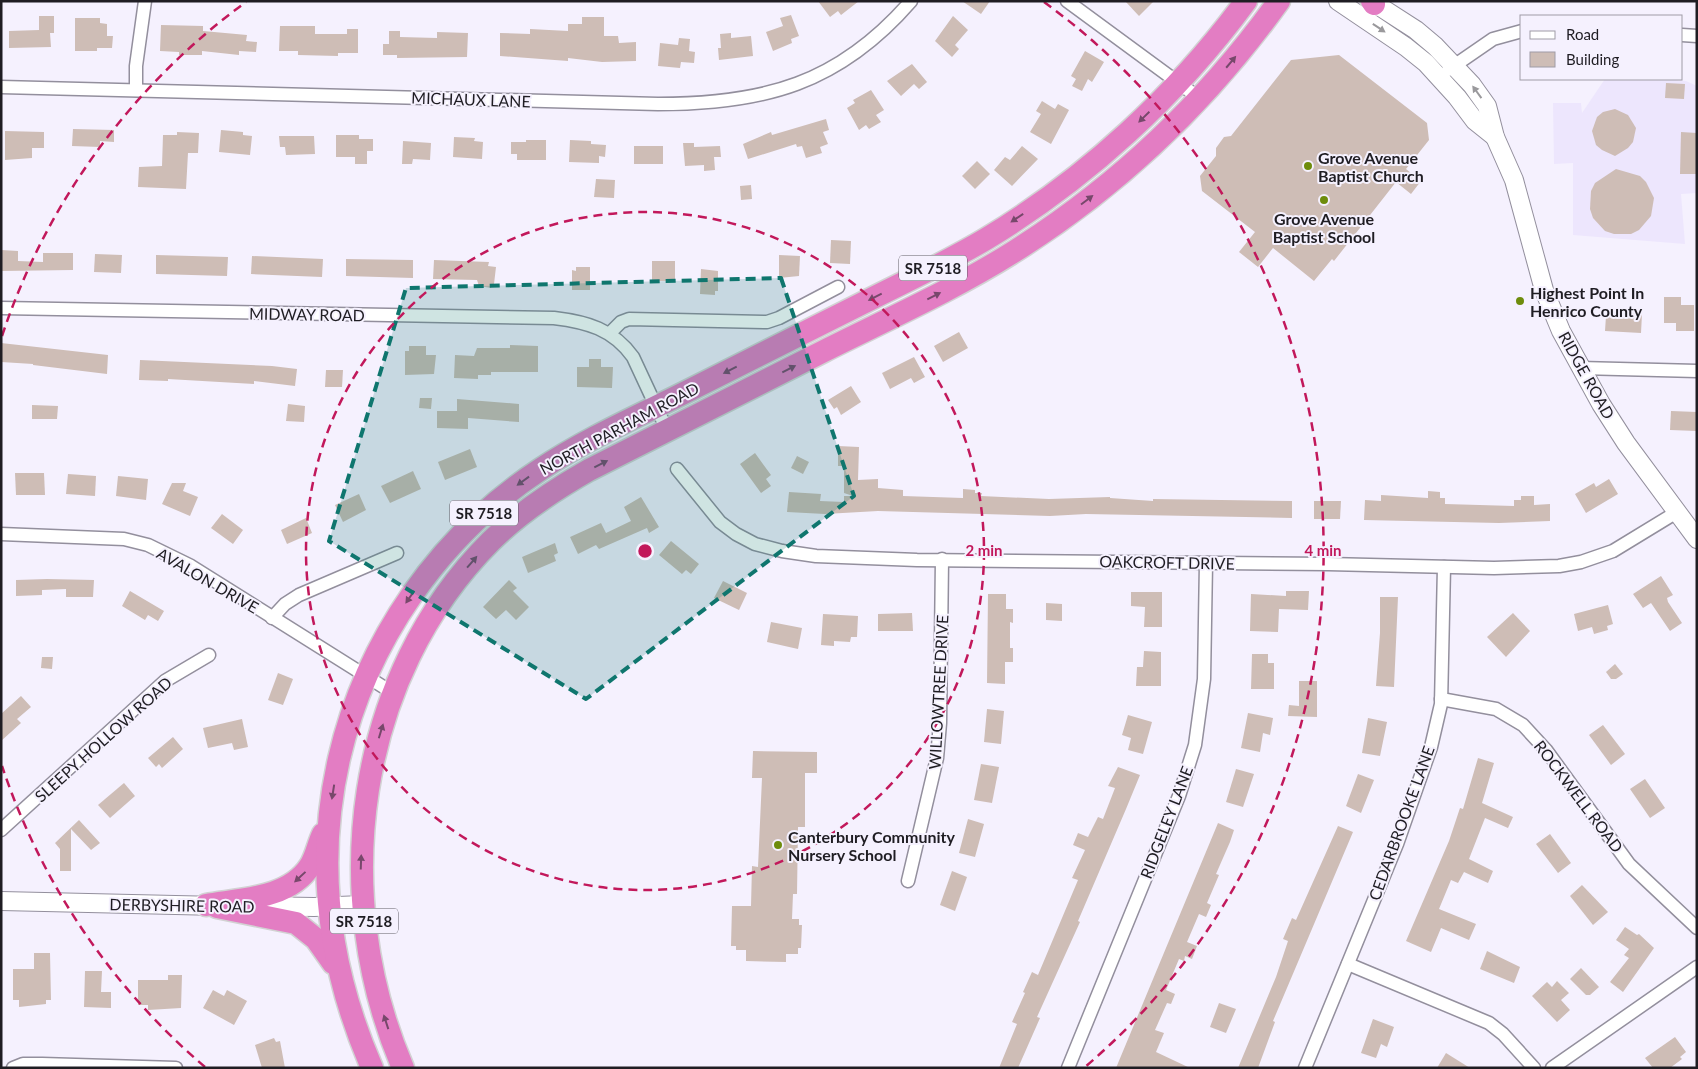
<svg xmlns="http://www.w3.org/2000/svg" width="1698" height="1069" font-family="Lato,sans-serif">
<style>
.built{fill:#ede6fd}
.building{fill:#cebdb6}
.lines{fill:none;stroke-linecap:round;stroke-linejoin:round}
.street-casing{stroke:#938f9d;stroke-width:15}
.secondary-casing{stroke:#938f9d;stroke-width:20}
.highway-casing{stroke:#d2d2d3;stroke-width:25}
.street{stroke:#fff;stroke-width:12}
.secondary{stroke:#fff;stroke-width:18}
.highway{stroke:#e37dc3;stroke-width:22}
.oneway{fill:#9a999c}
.oneway2{fill:#77486b}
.marked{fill:#0f766e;fill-opacity:0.2;stroke:#0f766e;stroke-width:4;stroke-dasharray:10 6;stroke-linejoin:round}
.ring{fill:none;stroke:#c2185b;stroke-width:2.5;stroke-dasharray:9 6}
.poi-dot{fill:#6e8c0c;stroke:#f5f1fe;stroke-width:2}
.labels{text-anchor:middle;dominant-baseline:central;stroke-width:4;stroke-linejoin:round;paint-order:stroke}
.shield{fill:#f5f1fe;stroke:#5f5d65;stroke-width:1}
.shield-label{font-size:15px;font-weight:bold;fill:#1f1d23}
.street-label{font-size:16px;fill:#1f1d23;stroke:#f5f1fe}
.poi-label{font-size:16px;font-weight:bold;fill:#1f1d23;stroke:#f5f1fe;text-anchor:start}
.centre{fill:#c2185b;stroke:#f5f1fe;stroke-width:2.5}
.ring-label{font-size:15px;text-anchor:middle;font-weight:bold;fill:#c2185b;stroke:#f5f1fe;stroke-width:4;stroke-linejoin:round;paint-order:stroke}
</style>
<rect width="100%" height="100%" fill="#f5f1fe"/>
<path class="built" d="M1605,79h59l22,2 11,5v107l-16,1 4,50 -112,-9v-72l-19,1 -1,-61h28l1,10z"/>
<g class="building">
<path d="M818,1h41l-18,14 -3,-4 -8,6z"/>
<path d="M962,1h28l-9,13z"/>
<path d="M1125,1h29l-15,15z"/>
<path d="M791,15l8,21 -8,3 1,4 -19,8 -7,-19 17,-6 -3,-8z"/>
<path d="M39,16h15v17h-4l1,14 -42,1v-17l30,-1z"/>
<path d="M953,16l15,14 -13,15 4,4 -7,8 -17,-16z"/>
<path d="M582,17h22v19h14l1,7 17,-1v19l-34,1 -34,-4v3l-68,-5v-23l30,1v-5l38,2v-7h14z"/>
<path d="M75,18h25v5l7,1v12h6l-1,12h-15v3h-22z"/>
<path d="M161,25l42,1v5l44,4 -1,6 11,1 -1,10 -17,-1v4l-37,-4v4h-23v-3l-19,-1z"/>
<path d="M280,26h35v8h32v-5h11v24h-20v3l-40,-1v-4h-19z"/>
<path d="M389,31h11v6l37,1v-6l31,1 -1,24 -70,1v-3h-14v-11h6z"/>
<path d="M731,33v5l20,-2 2,20 -34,4 -1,-12h3l-1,-14z"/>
<path d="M679,38l11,1 -1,12 6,1 -1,11 -13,-1 -1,6 -22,-2 2,-23 18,2z"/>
<path d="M1085,51l19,11 -12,20 -4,-3 -6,12 -10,-5 4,-7 -5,-3z"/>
<path d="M1339,55l88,68 2,17 -23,29 15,12 -10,13 -15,-12 -62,79 -2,-2 -18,22 -41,-33 -15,19 -19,-15 16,-20 -53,-41 -2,-15 16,-20v-8l8,-11 7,-1 60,-76z"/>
<path d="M912,64l15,18 -8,7 -5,-5 -13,12 -14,-15z"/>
<path d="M1666,83l19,1 -1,15 -19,-1z"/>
<path d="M871,90l13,20 -8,5 5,7 -12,7 -3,-4 -7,5 -12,-22 8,-5 -2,-3z"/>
<path d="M1042,101l13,8 3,-5 11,6 -18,34 -21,-12 11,-18 -5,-3z"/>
<path d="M1615,109l13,6 8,13 -3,14 -5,6 -13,8 -13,-6 -6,-5 -4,-14 5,-14 6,-5z"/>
<path d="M826,119l3,11 -6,2 5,12 -8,3 2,6 -16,5 -4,-12 -5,1 -1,-3 -48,15 -5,-15 28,-12 1,3z"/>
<path d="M73,129l41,1v12l-14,-1v6l-28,-1z"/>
<path d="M221,130l22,2v3l9,1 -2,19 -31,-3z"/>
<path d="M5,131l39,1v16h-12v10l-27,2z"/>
<path d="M177,132l22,1 -1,20h-10l-2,36 -48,-2 1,-20 23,-1 1,-31h14z"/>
<path d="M1681,132l16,1v41h-17z"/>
<path d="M336,135h23v4h14v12h-6v13h-12v-7h-19z"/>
<path d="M279,136h35l1,18 -29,1 -1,-8h-5z"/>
<path d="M454,137l21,1 -1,3 9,1 -1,17 -29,-2z"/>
<path d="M526,140h20v20h-29v-6h-6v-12h15z"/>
<path d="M570,140l21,1v3l15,1 -1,12 -6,-1v7l-30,-1z"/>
<path d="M403,141l28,2 -1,17 -17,-1 -1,5h-10z"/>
<path d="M683,143h11v4l26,-1 1,11h-7l1,13 -11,1v-6l-19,1z"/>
<rect x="634" y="146" width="29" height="18"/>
<path d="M1022,146l16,13 -26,27 -18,-16 11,-13 5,3z"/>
<path d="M977,161l13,13 -15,15 -13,-13z"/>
<path d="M1616,169l24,7 6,6 8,16 -3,18 -12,14 -8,4h-17l-9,-3 -12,-13 -3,-9 1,-18 4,-8z"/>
<path d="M596,179l19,1 -1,18 -20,-1z"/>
<path d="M751,185l1,14 -11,1 -1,-14z"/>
<path d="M831,240l20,1 -1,23 -20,-1z"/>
<path d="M1,250l17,1v10l25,1v-9h30v17l-72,1z"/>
<path d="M95,254l27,1 -1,18 -27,-1z"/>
<path d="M156,255l72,2 -1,19 -71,-2z"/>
<path d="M779,255l21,1 -1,20 -20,2z"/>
<path d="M252,256l71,3 -1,18 -71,-3z"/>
<path d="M346,259l67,1v18l-67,-2z"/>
<path d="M434,260l55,2 -1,4 8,1 -2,17h-2l-1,4 -12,-2 -2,-6 -44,-1z"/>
<rect x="652" y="261" width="23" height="20"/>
<path d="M576,267h14v23h-18v-20l4,1z"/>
<path d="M701,269l17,2v20h-3v4l-15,-1z"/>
<path d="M1664,297h17v8h13v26h-18v-8h-12z"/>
<path d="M1612,312l30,2 -1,19 -36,-2 1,-15h5z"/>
<path d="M959,332l9,16 -25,14 -9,-16z"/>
<path d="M1,343l107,12 -1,19 -74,-9v-1l-32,-2z"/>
<path d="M510,345l28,1v26h-47v3h-13v4l-24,-1 1,-23 19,1 3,-8h33z"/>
<path d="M409,346h17v9h10l-2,19 -29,1v-24h4z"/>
<path d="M914,357l11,20 -11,6 -3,-5 -21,11 -8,-16z"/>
<path d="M589,359h12v8h12l-1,21 -35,-1v-20h12z"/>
<path d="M140,360l132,6 25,3 -2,17 -41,-5v3l-86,-5v2l-29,-1z"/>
<path d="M326,370h17l-1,17h-17z"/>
<path d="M851,386l10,16 -20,13 -4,-8 -3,2 -6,-9z"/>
<path d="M420,398h12l-1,11 -12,-1z"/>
<path d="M457,399l62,5v18l-51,-4v11l-31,-1v-17h20z"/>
<path d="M288,404l17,2 -1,16 -18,-1z"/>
<path d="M32,405l26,1 -1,13h-25z"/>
<path d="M1671,411l26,1v19l-27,-1z"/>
<path d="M838,446l21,1 -1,33 20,-1v9l25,2v6l60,2v-9l12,1v3h7l-1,3 68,3 61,-2v1l43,3v-2l139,2v17l-206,-4 -36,2 -172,-5 -53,3 -38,-2 2,-20 32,2 -1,7 24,1v-6h9l-9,-3v-27h-6z"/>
<path d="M470,449l7,18 -32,13 -7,-18z"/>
<path d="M755,453l16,22 -5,4 5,7 -10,7 -21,-29z"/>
<path d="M797,456l12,6 -6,12 -12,-6z"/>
<path d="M413,471l8,18 -31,14 -9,-17z"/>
<path d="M15,473h29l1,22h-29z"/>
<path d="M68,474l28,2 -1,20 -29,-2z"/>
<path d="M118,476l30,3 -2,21 -30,-4z"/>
<path d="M1609,479l9,15 -32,19 -11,-19 19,-11 2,4z"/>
<path d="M172,483h14l-3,8 15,6 -8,19 -28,-12z"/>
<path d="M1428,491l12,1v6h5v6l69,2v-6h7v-4h13v9l16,-1v17l-51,2 -135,-3 1,-20 16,1v-6l47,3z"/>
<path d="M359,494l7,16 -23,12 -8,-17z"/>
<path d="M641,497l18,30 -10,6 -2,-5 -48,21 -3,-4 -18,9 -8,-17 31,-14 5,10 25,-12 -7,-14z"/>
<path d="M1314,501h27l-1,18h-26z"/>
<path d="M222,514l21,16 -10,14 -22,-16z"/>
<path d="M306,518l6,15 -25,11 -6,-14z"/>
<path d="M671,541l28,23 -8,10 -5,-4 -4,4 -23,-19z"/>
<path d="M555,543l3,10 -4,2 2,6 -28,12 -6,-16z"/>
<path d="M1661,576l12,19 -6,3 1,4 14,21 -12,8 -19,-28 -8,5 -10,-14z"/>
<path d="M47,579l47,1 -1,17h-27v-8l-24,1v5l-26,1v-16z"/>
<path d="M509,580l8,8 -4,3 16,16 -13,13 -10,-10 -10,9 -13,-12z"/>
<path d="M723,581l24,12 -8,17 -25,-12z"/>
<path d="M130,591l34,20 -6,10 -10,-6 -3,5 -23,-14z"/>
<path d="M1286,591h23l-1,19 -29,-1 -1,23 -28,-1 1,-37 35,2z"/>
<path d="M1131,592h31v35h-18l1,-20 -14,-1z"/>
<path d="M988,594h18v15h7v14l-3,-1v26h3v14h-8v22l-18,-1z"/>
<path d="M1380,597h18l-4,90 -18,-1 4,-53z"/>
<path d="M1046,603l16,1v17l-16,-1z"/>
<path d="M1608,605l5,19 -6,2 1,4 -14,4 -2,-7 -14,4 -4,-17z"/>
<path d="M912,613l1,18h-35v-17z"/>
<path d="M1513,613l17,18 -24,26 -19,-20z"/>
<path d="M823,614l35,2 -1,21h-6l-1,5 -16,-1v5l-13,-1z"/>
<path d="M771,622l31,6 -4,21 -31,-7z"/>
<path d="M1144,651l17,1v34h-25l1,-19h6z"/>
<path d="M1252,654h16v9h6v26h-23z"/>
<path d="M42,657h11l-1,12 -11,-1z"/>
<path d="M1615,664l8,10 -7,5h-5l-5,-7z"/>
<path d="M278,673l15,6 -10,26 -15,-5z"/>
<path d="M1299,681h18v36l-29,-1 1,-11 10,1z"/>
<path d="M21,696l10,11 -14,12 4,4 -20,18v-27z"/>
<path d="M987,709l17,2 -3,33 -17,-2z"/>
<path d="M1248,713l25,5 -3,17 -7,-2 -3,19 -19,-4z"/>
<path d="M1128,715l24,7 -9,32 -15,-4 3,-12 -9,-3z"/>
<path d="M1368,718l19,4 -7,34 -18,-3z"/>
<path d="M242,719l6,28 -14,3 -2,-7 -24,5 -5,-20z"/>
<path d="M1603,725l22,29 -14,11 -22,-30z"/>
<path d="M173,737l10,12 -21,19 -3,-4 -3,3 -8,-9z"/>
<path d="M753,751l64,1v21h-12v54h-7l-1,67h-4l-1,25h7v6h3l-1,23h-3v6h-12v8l-40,-1v-11h-10v-4h-5l1,-40h19l1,-40 6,1 4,-89h-10z"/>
<path d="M1478,758l16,5 -12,40 31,14 -5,11 -23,-10 -16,41 24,12 -5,12 -24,-11 -6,11 -7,-3 -12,29 37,15 -7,16 -28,-12 -10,24 -25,-11 43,-100 11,-33 3,1z"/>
<path d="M981,764l18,3 -7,36 -18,-3z"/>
<path d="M1118,767l22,8 -14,34 -48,112 2,1 -43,95 3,1 -22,50h-19l18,-44 -5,-2 13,-29 -2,-1 9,-20 6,3 40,-95 -6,-2 13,-28 -12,-5 5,-12 10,4 10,-20 5,2 12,-31 -7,-2z"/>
<path d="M1236,769l18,5 -11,33 -17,-5z"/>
<path d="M1358,774l16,6 -13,33 -15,-7z"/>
<path d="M1645,779l20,29 -15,10 -20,-29z"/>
<path d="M124,783l11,13 -25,22 -12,-13z"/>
<path d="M968,819l16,5 -9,33 -16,-4z"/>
<path d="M79,820l21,23 -9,7 -20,-21v42h-11v-22l-5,-6z"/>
<path d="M1218,823l16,7 -4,12 -14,32 3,1 -12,28 4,2 -5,12 -7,-3 -12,28 10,4 -5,13 -7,-3 -1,5 -5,-2 -13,31 9,4 -4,10 -4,-1 -12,27 9,3 -8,19 34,16h-74z"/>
<path d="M1338,826l15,6 -80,189 2,1 -17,46h-20l38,-91 12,-36 -5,-2 9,-21 4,2z"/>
<path d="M1550,834l21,29 -13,10 -22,-29z"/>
<path d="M952,871l15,6 -12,34 -15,-6z"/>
<path d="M1582,885l26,27 -15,13 -23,-29z"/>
<path d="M1625,927l12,8 2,-1 15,14 -31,44 -13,-10 19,-24 -5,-3 5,-6 -13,-9z"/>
<path d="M1487,951l33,16 -6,16 -34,-14z"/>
<path d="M34,953h16l1,47h-5v4l-27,3v-7h-6v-31h21z"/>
<path d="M1581,968l18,19 -9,8h-4l-16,-16z"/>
<path d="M85,971h17l-1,21h10v16l-27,-1z"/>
<path d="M168,975h14l-1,33 -33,2v-5h-10v-25h30z"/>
<path d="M1557,981l12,12 -8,7 9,10 -13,12 -25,-26 15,-14 5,5z"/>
<path d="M213,990l11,6 3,-6 20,11 -13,24 -31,-17z"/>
<path d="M1219,1003l17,6 -10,24 -16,-6z"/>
<path d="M1373,1019l21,8 -7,20 -6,-3 -5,14 -15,-5z"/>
<path d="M1675,1037l11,15 -6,5 2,2 -12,9h-17l-8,-10z"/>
<path d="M274,1038l2,4 4,-1 5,27h-23l-7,-23z"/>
<path d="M1446,1053l24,15h-33z"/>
</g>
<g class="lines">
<g class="street-casing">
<g id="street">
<path d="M1067,1l132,97"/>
<path d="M1682,35l15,1"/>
<path d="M1448,70l45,-31 29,-8"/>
<path d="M1,87l657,17c106,0 181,-20 253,-103"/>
<path d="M136,90v-24l9,-65"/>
<path d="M1,308l553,10c33,4 59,11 79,39l34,73"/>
<path d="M610,333l11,-11 8,-3 138,3 12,-4 59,-31"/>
<path d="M1580,368l117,3"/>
<path d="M677,469l43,53 16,12 19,10 27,7 34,5 101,4 411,4 166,4 65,-2 22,-4 32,-11 64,-39"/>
<path d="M1,534l123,5 24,6 43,21 202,127"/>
<path d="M272,618l13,-14 14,-9 98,-42"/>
<path d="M1441,699l55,10 27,16 23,25 83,114 68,64"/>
<path d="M1,830l164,-149 44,-26"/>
<path d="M908,881l29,-123 3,-35 2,-164"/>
<path d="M1348,964l141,59 14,11 31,34"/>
<path d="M13,1068l10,-4h19l134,4"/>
<path d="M1068,1068l111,-272 16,-51 9,-66 2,-116"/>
<path d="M1305,1068l92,-224 34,-97 10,-43 3,-137"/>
<path d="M1552,1068l145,-101"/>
</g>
</g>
<g class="secondary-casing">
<g id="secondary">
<path d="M1338,1l68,46 20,16 31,34 18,24 20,16"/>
<path d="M1371,1l45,29 19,16 37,39 15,21 8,31 19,43 30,110 17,41 40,73 25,39 71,96"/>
<path d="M1,901l218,5"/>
<path d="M250,906l64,1 48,-2"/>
</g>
</g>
<g class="highway-casing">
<g id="highway">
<path d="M1372,1l2,3"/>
<path d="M206,905c34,-6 83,-6 104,-39 6,-9 8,-22 13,-32"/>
<path d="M217,907l79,16 20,16 17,24"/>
<path d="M372,1068c-43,-99 -57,-203 -33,-309 27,-118 100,-223 202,-290 45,-30 95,-52 143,-76 59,-30 119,-60 179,-90 41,-21 83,-40 123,-64 101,-61 190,-143 260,-238"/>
<path d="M403,1068c-75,-174 -48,-391 88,-527 29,-29 63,-51 98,-71 78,-39 156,-79 235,-119 64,-32 131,-62 191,-100 103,-65 193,-151 264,-250"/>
</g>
</g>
<use href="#street" class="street"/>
<use href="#secondary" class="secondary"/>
<use href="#highway" class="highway"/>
</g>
<defs><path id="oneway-solid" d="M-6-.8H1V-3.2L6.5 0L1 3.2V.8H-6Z" transform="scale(1.25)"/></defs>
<g class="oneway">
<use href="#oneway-solid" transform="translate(1379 28) rotate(34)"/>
<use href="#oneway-solid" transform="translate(1477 92) rotate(-126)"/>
</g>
<g class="oneway2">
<use href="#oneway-solid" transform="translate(1231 62) rotate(-50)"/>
<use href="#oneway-solid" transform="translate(1144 117) rotate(136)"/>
<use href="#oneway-solid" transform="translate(1087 200) rotate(-37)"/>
<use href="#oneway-solid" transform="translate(1017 218) rotate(146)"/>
<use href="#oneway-solid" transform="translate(934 296) rotate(-27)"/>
<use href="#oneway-solid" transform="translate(875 297) rotate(153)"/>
<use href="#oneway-solid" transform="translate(789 369) rotate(-27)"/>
<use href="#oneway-solid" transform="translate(730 370) rotate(153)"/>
<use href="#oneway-solid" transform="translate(601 464) rotate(-27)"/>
<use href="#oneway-solid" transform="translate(523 481) rotate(144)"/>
<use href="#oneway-solid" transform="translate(472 562) rotate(-49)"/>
<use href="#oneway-solid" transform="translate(410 597) rotate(125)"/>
<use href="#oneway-solid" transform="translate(381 731) rotate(-73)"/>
<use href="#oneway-solid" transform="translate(333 792) rotate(99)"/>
<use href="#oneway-solid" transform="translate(361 862) rotate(-88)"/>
<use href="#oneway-solid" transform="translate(300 877) rotate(137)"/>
<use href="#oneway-solid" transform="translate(386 1022) rotate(-108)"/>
</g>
<path class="marked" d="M781,278l73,218 -268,203 -257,-158 77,-253z"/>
<g class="ring">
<circle cx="645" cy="551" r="339"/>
<path d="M205 1067A678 678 0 0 1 2 766M2 336A678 678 0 0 1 246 2M1044 2A678 678 0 0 1 1085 1067"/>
</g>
<g class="poi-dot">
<circle cx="1308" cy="166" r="5"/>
<circle cx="1324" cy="200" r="5"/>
<circle cx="1520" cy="301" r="5"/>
<circle cx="778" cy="845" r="5"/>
</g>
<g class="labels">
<g class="shield">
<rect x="899" y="255.5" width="68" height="25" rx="4"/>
<rect x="450" y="500.5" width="68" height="25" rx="4"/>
<rect x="330" y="908.5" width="68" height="25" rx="4"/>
</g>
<g class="shield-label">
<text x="933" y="268">SR 7518</text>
<text x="484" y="513">SR 7518</text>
<text x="364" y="921">SR 7518</text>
</g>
<g class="street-label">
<text transform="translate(471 99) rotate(2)">MICHAUX LANE</text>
<text transform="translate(307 314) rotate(1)">MIDWAY ROAD</text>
<text transform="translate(1587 375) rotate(61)">RIDGE ROAD</text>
<text transform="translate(619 428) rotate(-28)">NORTH PARHAM ROAD</text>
<text transform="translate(1167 562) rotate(1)">OAKCROFT DRIVE</text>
<text transform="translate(208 580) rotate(30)">AVALON DRIVE</text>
<text transform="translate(938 692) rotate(-87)">WILLOWTREE DRIVE</text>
<text transform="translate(103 739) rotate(-42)">SLEEPY HOLLOW ROAD</text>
<text transform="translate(1579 796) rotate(53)">ROCKWELL ROAD</text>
<text transform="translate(1166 822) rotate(-69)">RIDGELEY LANE</text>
<text transform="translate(1401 823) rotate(-70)">CEDARBROOKE LANE</text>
<text transform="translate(182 905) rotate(1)">DERBYSHIRE ROAD</text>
</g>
<g class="poi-label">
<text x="1318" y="157">Grove Avenue<tspan x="1318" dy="18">Baptist Church</tspan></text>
<text x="1324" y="218" text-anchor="middle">Grove Avenue<tspan x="1324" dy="18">Baptist School</tspan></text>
<text x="1530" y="292">Highest Point In<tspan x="1530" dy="18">Henrico County</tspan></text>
<text x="788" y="836">Canterbury Community<tspan x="788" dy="18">Nursery School</tspan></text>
</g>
</g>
<circle cx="645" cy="551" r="8" class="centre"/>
<g class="ring-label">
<text x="984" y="556">2 min</text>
<text x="1323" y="556">4 min</text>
</g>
<rect width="1698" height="1069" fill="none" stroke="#1f1d23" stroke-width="5"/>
<rect x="1520" y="15" width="162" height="65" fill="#f5f1fe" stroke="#9f9ca6"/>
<rect x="1530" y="31" width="25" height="8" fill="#ffffff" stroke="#9f9ca6"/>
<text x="1566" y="40" font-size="15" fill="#1f1d23">Road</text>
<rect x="1530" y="52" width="25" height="15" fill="#cebdb6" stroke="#9f9ca6"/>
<text x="1566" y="65" font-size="15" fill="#1f1d23">Building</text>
</svg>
